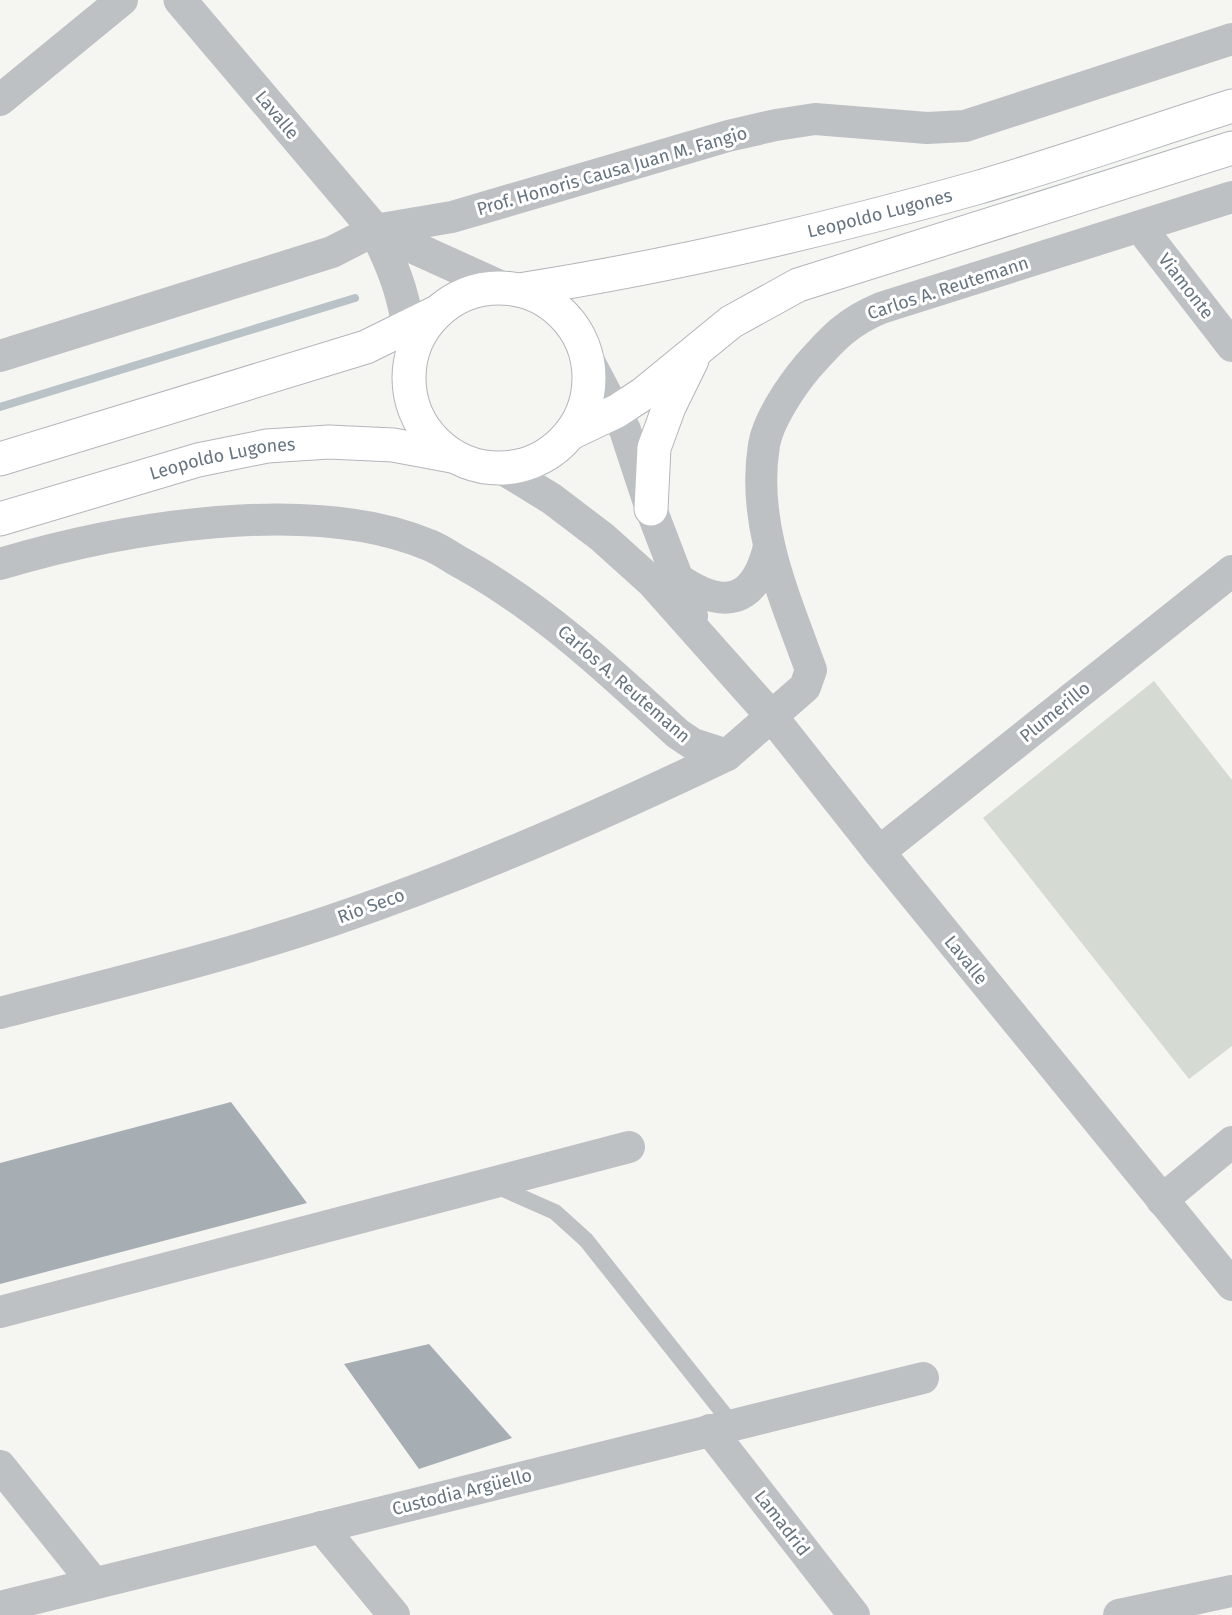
<svg xmlns="http://www.w3.org/2000/svg" width="1232" height="1615" font-family="'Fira Sans',sans-serif">
<style>
.green{fill:#d5dad2}
.lines{fill:none;stroke-linecap:round;stroke-linejoin:round}
.stream{stroke:#b8c2c7;stroke-width:8}
.building{fill:#a7aeb3}
.secondary-casing{stroke:#b2b6ba;stroke-width:35}
.service{stroke:#bdc1c4;stroke-width:16}
.minor{stroke:#bdc1c4;stroke-width:32}
.tertiary{stroke:#bdc1c4;stroke-width:33}
.secondary{stroke:#fff;stroke-width:33}
.labels{text-anchor:middle;dominant-baseline:central;stroke-width:6;stroke-linejoin:round;paint-order:stroke}
.street-label{font-size:18px;fill:#677581;stroke:#fff}
</style>
<rect width="100%" height="100%" fill="#f5f5f2"/>
<path class="green" d="M1154,681l78,99v266l-43,33 -206,-261z"/>
<g class="lines">
<path class="stream" d="M0,407l355,-109"/>
</g>
<g class="building">
<path d="M231,1102l76,101 -307,81v-121z"/>
<path d="M429,1344l83,94 -93,31 -75,-105z"/>
</g>
<g class="lines">
<g class="secondary-casing">
<g id="secondary">
<circle cx="499" cy="378" r="90"/>
<path id="s1" d="M519,290c154,-24 307,-60 457,-102 86,-25 171,-55 256,-82"/>
<path d="M571,433l46,-22 26,-17 88,-72 67,-37 434,-137"/>
<path d="M0,459l366,-112 69,-34"/>
<path d="M651,509l3,-61 15,-41 23,-47"/>
<path id="s2" d="M0,519l198,-59 69,-14 62,-4 64,3 59,11"/>
</g>
</g>
<path class="service" d="M494,1185l61,27 31,28 146,184"/>
<g class="minor">
<path d="M0,100l122,-100"/>
<path d="M1140,227l92,119"/>
<path d="M0,356l332,-104 43,-22 77,-13 276,-81 48,-11 39,-6 112,9 38,-2 267,-87"/>
<path d="M586,356l39,74 26,79 41,107"/>
<path d="M503,469l49,30 50,38 50,45 121,136 106,134 353,433"/>
<path d="M0,564c120,-36 310,-69 429,-19 13,5 24,14 36,20 80,45 146,107 213,169l15,10 34,11 78,-68 6,-17c-26,-72 -60,-146 -47,-225 4,-25 28,-60 44,-79 24,-27 39,-44 73,-58l351,-111"/>
<path d="M678,579c47,32 77,24 91,-32"/>
<path d="M879,852l353,-281"/>
<path d="M0,1013c111,-29 224,-56 333,-93 135,-46 265,-103 394,-165"/>
<path d="M1162,1200l70,-58"/>
<path d="M0,1312l629,-165"/>
<path d="M710,1430l144,185"/>
<path d="M0,1466l93,116"/>
<path d="M321,1527l73,88"/>
<path d="M0,1607l923,-229"/>
<path d="M1119,1615l113,-24"/>
</g>
<g class="tertiary">
<path d="M180,0l195,230c23,46 31,72 37,123"/>
<path d="M375,230l128,58"/>
</g>
<use href="#secondary" class="secondary"/>
</g>
<g class="labels">
<g class="street-label">
<text transform="translate(277 115) rotate(50)">Lavalle</text>
<text transform="translate(612 171) rotate(-16)">Prof. Honoris Causa Juan M. Fangio</text>
<text stroke="none"><textPath href="#s1" startOffset="369">Leopoldo Lugones</textPath></text>
<text transform="translate(1186 286) rotate(52)">Viamonte</text>
<text transform="translate(948 288) rotate(-18)">Carlos A. Reutemann</text>
<text stroke="none"><textPath href="#s2" startOffset="231">Leopoldo Lugones</textPath></text>
<text transform="translate(624 684) rotate(41)">Carlos A. Reutemann</text>
<text transform="translate(1055 712) rotate(-39)">Plumerillo</text>
<text transform="translate(371 906) rotate(-20)">Rio Seco</text>
<text transform="translate(966 960) rotate(51)">Lavalle</text>
<text transform="translate(462 1492) rotate(-14)">Custodia Argüello</text>
<text transform="translate(782 1523) rotate(52)">Lamadrid</text>
</g>
</g>
</svg>
